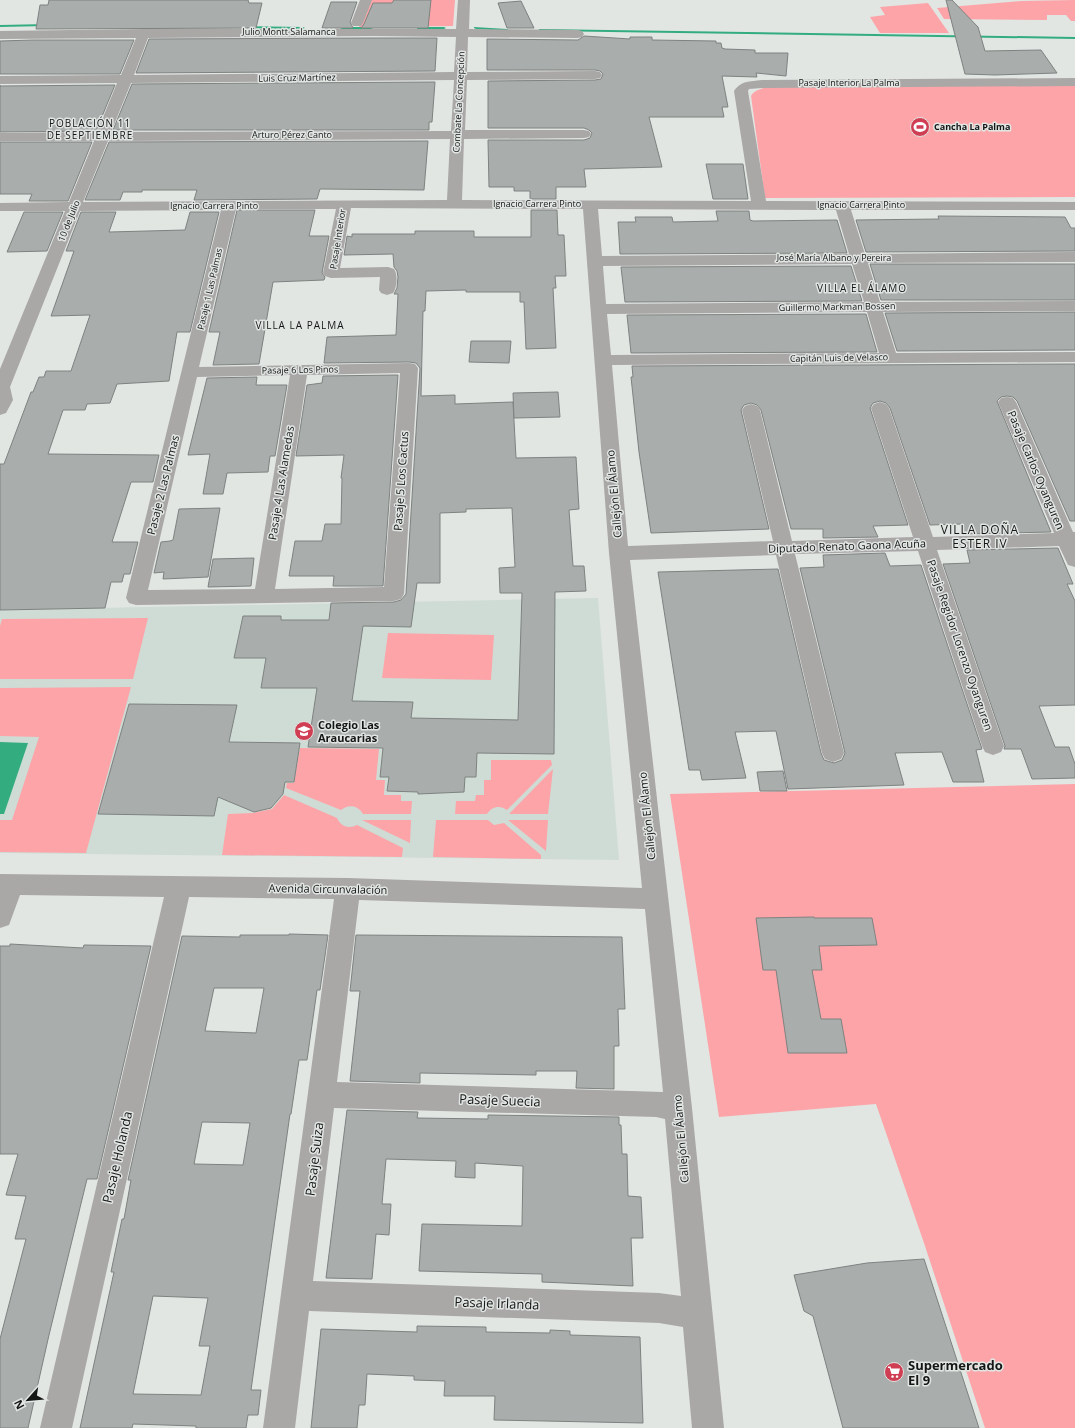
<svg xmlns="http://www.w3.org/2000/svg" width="1075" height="1428" font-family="'Open Sans',sans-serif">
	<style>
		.built { fill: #cfdcd5 }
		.green { fill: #fda4a8 }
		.water { fill: #33ac80 }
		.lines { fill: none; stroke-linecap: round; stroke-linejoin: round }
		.stream { fill: #33ac80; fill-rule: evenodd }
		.building { fill: #a9adab; stroke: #7e8280; fill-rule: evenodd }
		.minor { fill: #aaa7a7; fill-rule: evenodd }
		.labels { text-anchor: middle; stroke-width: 3; stroke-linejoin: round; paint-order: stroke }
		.far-street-label { font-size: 9px; fill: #141515; stroke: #e1e6e3 }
		.far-poi-label { font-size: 9px; font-weight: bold; fill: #141515; stroke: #e1e6e3; text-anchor: start }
		.far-neighbourhood-label { font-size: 10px; letter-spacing: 1px; fill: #141515; stroke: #e1e6e3 }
		.street-label { font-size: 11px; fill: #141515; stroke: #e1e6e3 }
		.poi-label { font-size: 11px; font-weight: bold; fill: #141515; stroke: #e1e6e3; text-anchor: start }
		.neighbourhood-label { font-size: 12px; letter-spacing: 1px; fill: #141515; stroke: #e1e6e3 }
		.near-street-label { font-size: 13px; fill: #141515; stroke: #e1e6e3 }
		.near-poi-label { font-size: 13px; font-weight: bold; fill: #141515; stroke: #e1e6e3; text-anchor: start }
	</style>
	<rect width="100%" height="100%" fill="#e1e6e3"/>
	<!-- built -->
	<polygon class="built" points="598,598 619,860 0,853 0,610"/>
	<!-- green -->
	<g class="green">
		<polygon points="369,0 455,0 453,26 359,27 363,20"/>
		<polygon points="1075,0 1075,21 1071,21 1066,15 1047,15 1047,20 944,19 937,8 1021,1"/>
		<polygon points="928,3 949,33 880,33 870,17 885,15 880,7"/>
		<path d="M1075,85V197L765,198L751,96C754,90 761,89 767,87Z"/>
		<polygon points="148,618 133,679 0,679 0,626 2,619"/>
		<polygon points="388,633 494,635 491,680 382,678"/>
		<polygon points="131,687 86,853 0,852 0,820 12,820 39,737 0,736 0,688"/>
		<path d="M300,748L379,749L376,780H385L384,795H401V801H412L411,814H363C358,805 348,804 341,810L286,788L287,783H294Z"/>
		<path d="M491,760H551L552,765L507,810C500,805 492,806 487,814H455L456,801H475L476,795H484V780H491Z"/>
		<polygon points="553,769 548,814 509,814"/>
		<polygon points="1075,784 1075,1428 985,1428 924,1243 876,1104 719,1117 670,794"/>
		<path d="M284,795L337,818C341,827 349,829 357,825L403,848L402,857L222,855L228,814L253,813L272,809Z"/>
		<polygon points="362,820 411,820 410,843"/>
		<polygon points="436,820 488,820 494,825 504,823 541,855 541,859 433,857"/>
		<polygon points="508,820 548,820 546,851"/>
	</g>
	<!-- water -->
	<polygon class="water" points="0,742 28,743 4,814 0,814"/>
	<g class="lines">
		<!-- stream -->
		<g class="stream">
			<polygon points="48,24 48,26 46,26 0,27 0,25"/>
			<polygon points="244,26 303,27 305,28 303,29 246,28 244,28"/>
			<polygon points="340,27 371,27 373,28 371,29 342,29 340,28"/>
			<polygon points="419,27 444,27 446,28 444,29 417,29 417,28"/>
			<polygon points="474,27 507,29 509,30 507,31 476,29 474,28"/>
			<polygon points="539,29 1075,37 1075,39 541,31 539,31"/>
		</g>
	</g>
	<!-- building -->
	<g class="building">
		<polygon points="49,0 248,0 249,3 262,3 256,28 36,29 40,5 48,5"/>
		<polygon points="394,0 431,0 428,28 361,28 364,24 373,3 392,3"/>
		<polygon points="946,0 952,0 978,27 985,51 1041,50 1057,73 995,75 965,74"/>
		<polygon points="521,1 534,28 507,28 498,3"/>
		<polygon points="331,2 357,2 350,22 353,28 322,28"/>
		<polygon points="584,36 630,39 630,37 652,37 652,40 716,41 716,43 721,43 722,48 725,49 755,50 755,53 788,53 786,76 756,73 757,77 722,76 728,107 722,107 724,117 649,117 662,167 584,169 586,187 556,187 556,199 530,199 530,191 514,191 514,187 489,187 488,140 584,140 590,138 592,133 589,130 584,128 488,128 488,81 595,80 601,79 603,74 600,71 595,70 487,70 487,39 578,40"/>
		<polygon points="373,38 437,38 435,71 136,73 149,39"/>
		<polygon points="33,40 134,40 120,74 0,74 0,41"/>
		<polygon points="435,82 432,122 429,122 429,130 113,130 132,84"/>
		<polygon points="0,85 0,86 115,85 96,131 0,132"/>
		<polygon points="428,141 424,190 322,189 320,189 317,199 194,200 197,190 142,190 142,192 123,192 120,200 85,200 109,142"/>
		<polygon points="0,142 92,142 68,201 29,201 32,194 0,194"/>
		<polygon points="706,164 743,164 748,199 713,199"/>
		<polygon points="237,210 315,210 309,236 329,236 322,273 325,277 324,280 273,282 259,364 213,365 220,332 209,332"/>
		<path d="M531,210H557L558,235H564L566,276H555L556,288H553L556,348L526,349L524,302H520V292H466V290L426,291L425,311H423L421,396L455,395V404L513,402L516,458L576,457L579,509L569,510L573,566H584L586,591L555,592L554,754L477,753L476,777H465L464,792L418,794V792L387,791L389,777H380L383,748L308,747L317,688H261L266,658H234L243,616H281V620H329L331,603L394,602L401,600L406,594L420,368L416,363L409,362L324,363L327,337L396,335L398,294H394L397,288L398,277L397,271L394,267L393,254L344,255L347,236L352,237V234H415V231H474V237H531ZM512,508L515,567L499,568L500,593H522L518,720L411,718L413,702L352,701L363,626L411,627L417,583H440V513L466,512V509Z"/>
		<polygon points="716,211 749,211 750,220 753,221 837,220 847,253 620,254 618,222 636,222 635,217 672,217 673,222 718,221"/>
		<polygon points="24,212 63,212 47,251 7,252"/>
		<polygon points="81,212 116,212 109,232 185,230 190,212 219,212 190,332 177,332 169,381 117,384 110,403 87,404 85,410 63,410 48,454 159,455 153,482 131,482 112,542 138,542 130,574 124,574 122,582 111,582 105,608 0,610 0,464 4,464 31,392 33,392 39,377 44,377 46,371 71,371 90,315 51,316 74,251 66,251"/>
		<polygon points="938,216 1065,217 1071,228 1075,228 1075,251 866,252 856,220 939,219"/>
		<polygon points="870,264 1075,264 1075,300 881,300"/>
		<polygon points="851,266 862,301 625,302 621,267"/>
		<polygon points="1075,312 1075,350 897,351 885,313"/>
		<polygon points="866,314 877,352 631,353 627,315"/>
		<polygon points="471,341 511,341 509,363 469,362"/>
		<polygon points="1075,364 1075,521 1070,521 1017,401 1013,397 1007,396 1001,397 997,401 1051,532 964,534 962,524 930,525 890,408 886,403 880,401 873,403 870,408 908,525 873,526 878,537 823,538 823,529 791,529 761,410 757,405 751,403 744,405 741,410 769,529 651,533 639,452 631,377 633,377 632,366"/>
		<polygon points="398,375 383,586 333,586 334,576 289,576 295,541 322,541 325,524 341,524 342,478 341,478 344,455 296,456 307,385 322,383 323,376"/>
		<polygon points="257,377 256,385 287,385 275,456 270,456 268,472 227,473 223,494 203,494 210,454 188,455 207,378"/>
		<polygon points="558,392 560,417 514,418 513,393"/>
		<polygon points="220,508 208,577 163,579 164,572 154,573 161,542 170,541 173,540 179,509"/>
		<polygon points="1058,548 1073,584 1067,584 1075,601 1075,705 1039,706 1055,747 1069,747 1075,764 1075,778 1032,779 1021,749 1004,749 1005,746 943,564 970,563 967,550"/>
		<polygon points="885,553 890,566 921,565 982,749 976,750 984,782 953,782 942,752 895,753 904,785 788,789 776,731 735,732 746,778 702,780 700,770 689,770 658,572 778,569 821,753 824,760 834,763 842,760 845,753 800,568 824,567 823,555"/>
		<polygon points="254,558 251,586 208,587 213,559"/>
		<polygon points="129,704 237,705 229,742 300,743 294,782 285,782 283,794 271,808 254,812 218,797 214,816 98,814"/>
		<polygon points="783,771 787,791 760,791 757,772"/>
		<polygon points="814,917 814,918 872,918 877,945 819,946 822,970 812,970 821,1019 841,1019 847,1053 788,1053 776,970 763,970 756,918"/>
		<path d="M289,934L328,935L320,990H317L307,1060H299L291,1114H290L251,1390H261L258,1415H248L246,1428H196V1426L133,1424L132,1428H80L114,1272H111L122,1219H124L131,1180H128L182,936L240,937V935H289ZM214,988H264L256,1033L205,1031ZM202,1122L250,1123L243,1165L194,1164ZM153,1296L208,1298L199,1346H210L201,1395L133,1394Z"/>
		<polygon points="356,935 622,937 625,1009 618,1009 619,1046 614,1046 614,1089 576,1088 577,1071 536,1071 536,1075 420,1073 420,1083 350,1081 360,991 350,991"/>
		<polygon points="10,944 83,948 84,945 151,946 97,1179 87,1179 49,1335 28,1428 0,1428 0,1339 26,1239 15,1239 26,1196 6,1195 18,1154 0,1154 0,946 10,946"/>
		<polygon points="347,1110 418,1112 417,1118 488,1119 488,1115 619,1117 619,1125 621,1125 622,1154 627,1154 628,1196 641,1197 643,1238 631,1238 633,1286 542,1282 542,1274 419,1271 422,1224 522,1226 523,1166 475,1163 475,1178 455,1177 456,1161 386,1159 382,1204 391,1204 389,1235 376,1234 372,1279 326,1278"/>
		<polygon points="924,1259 979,1428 843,1428 813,1316 804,1311 794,1275 867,1263"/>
		<polygon points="417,1326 486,1327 486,1332 550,1333 550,1330 570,1331 570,1335 640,1337 643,1423 494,1420 495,1396 444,1396 445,1381 414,1380 414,1376 367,1374 365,1405 359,1405 357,1428 311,1428 321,1329 417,1332"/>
	</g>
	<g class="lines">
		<!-- minor -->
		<g class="minor">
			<polygon points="360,0 372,0 363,23 361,26 353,26 351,23"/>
			<path d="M458,0H470L469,29L578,30L582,31L584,34L582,37L578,38L468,37L467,72L595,71L600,72L602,75L600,78L595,79L467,80L465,130H584L589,131L591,134L589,137L584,138L464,139L462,200L751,201L734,91C742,80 749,82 762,80L1075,78V86L762,88L749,89L748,91L766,201L1075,202V210H851L865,254L1075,252V262L868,263L880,302L1075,301V311L883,312L896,353L1075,352V362L612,365L628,546L773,541L742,410L745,406L751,404L757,406L760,410L792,541L913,537L871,408L874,404L880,402L886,404L889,408L933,537L1054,533L998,402L1001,398L1007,397L1013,398L1016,402L1073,532H1075V567L1068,565L1059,546L937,550L1004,746L1001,752L993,755L985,752L982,746L918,551L795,554L844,753L841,759L833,762L825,759L822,753L776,555L630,560L692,1108L724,1428H692L683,1327L659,1323L309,1311L295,1428H263L334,899L189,897L72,1428H40L164,897L20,895L9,925L0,928V874L348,878L642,888L609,553L583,209L351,208L340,268L388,267L394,269C398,274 397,288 393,293L387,295L381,293L379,290L380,277L331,278L325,276L323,273L336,209H236L199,367L409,363L415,364L418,368L404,594L401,599L394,601L136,605L129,603L126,598L221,210L80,211L10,387L13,400L6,413L0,415V369L65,211H0V203L69,202L94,141H0V133L97,132L117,83L0,84V76L121,75L136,38L0,39V31L144,29H456ZM373,36L456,37L454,72L134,75L148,38ZM454,80L451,131L111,132L131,83ZM450,139L447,200L83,202L108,141ZM598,209L836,210L849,254L602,256ZM852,264L864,302L606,304L603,266ZM867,312L879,353L611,355L607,314ZM400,373L384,587L275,589L307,375ZM290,375L255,589L148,590L197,377ZM359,900L645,909L663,1092L337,1082ZM334,1108L656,1117L665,1119L681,1296L659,1293L313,1281Z"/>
		</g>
	</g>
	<!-- icons -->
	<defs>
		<g id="stadium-disc" transform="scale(1)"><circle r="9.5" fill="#cf3e53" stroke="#e1e6e3"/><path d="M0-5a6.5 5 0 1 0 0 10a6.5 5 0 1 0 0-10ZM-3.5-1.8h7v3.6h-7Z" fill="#fff"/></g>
		<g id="school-disc" transform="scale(1)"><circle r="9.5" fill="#cf3e53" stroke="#e1e6e3"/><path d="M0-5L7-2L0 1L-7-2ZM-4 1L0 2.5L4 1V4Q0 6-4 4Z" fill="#fff"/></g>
		<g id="supermarket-disc" transform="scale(1)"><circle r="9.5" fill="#cf3e53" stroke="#e1e6e3"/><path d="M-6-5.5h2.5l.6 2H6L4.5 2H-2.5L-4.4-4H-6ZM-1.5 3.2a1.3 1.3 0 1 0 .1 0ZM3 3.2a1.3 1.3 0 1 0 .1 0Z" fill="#fff"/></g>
	</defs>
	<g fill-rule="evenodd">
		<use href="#stadium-disc" x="920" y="127"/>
		<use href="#school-disc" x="304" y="731"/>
		<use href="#supermarket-disc" x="894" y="1372"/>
	</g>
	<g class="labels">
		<!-- far-street labels -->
		<g class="far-street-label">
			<text x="289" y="35">Julio Montt Salamanca</text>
			<text transform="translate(297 78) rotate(-1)" y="3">Luis Cruz Martínez</text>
			<text x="849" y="86">Pasaje Interior La Palma</text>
			<text transform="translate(459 102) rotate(-87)" y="3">Combate La Concepción</text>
			<text x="292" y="138">Arturo Pérez Canto</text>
			<text x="537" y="207">Ignacio Carrera Pinto</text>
			<text x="861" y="208">Ignacio Carrera Pinto</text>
			<text x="214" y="209">Ignacio Carrera Pinto</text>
			<text transform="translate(69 221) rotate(-68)" y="3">10 de Julio</text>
			<text transform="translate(338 239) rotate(-81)" y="3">Pasaje Interior</text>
			<text x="834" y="261">José María Albano y Pereira</text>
			<text transform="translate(210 289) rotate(-77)" y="3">Pasaje 1 Las Palmas</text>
			<text transform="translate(837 307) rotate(-1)" y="3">Guillermo Markman Bossen</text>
			<text transform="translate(839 358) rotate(-1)" y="3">Capitán Luis de Velasco</text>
			<text transform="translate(300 370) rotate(-1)" y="3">Pasaje 6 Los Pinos</text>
		</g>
		<!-- far-poi labels -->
		<g class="far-poi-label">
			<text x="934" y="130">Cancha La Palma</text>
		</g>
		<!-- far-neighbourhood labels -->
		<g class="far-neighbourhood-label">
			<text x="90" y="127">POBLACIÓN 11<tspan x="90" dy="12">DE SEPTIEMBRE</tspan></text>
			<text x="862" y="292">VILLA EL ÁLAMO</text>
			<text x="300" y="329">VILLA LA PALMA</text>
		</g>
		<!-- street labels -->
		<g class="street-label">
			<text transform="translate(1036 470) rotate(67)" y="4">Pasaje Carlos Oyanguren</text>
			<text transform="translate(401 481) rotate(-86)" y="4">Pasaje 5 Los Cactus</text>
			<text transform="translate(281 483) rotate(-81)" y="4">Pasaje 4 Las Alamedas</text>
			<text transform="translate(163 485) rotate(-76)" y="4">Pasaje 2 Las Palmas</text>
			<text transform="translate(614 494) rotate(-95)" y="4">Callejón El Álamo</text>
			<text transform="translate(847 546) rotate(-2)" y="4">Diputado Renato Gaona Acuña</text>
			<text transform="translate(960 645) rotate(71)" y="4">Pasaje Regidor Lorenzo Oyanguren</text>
			<text transform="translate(647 816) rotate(-96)" y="4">Callejón El Álamo</text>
			<text transform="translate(328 889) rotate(1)" y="4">Avenida Circunvalación</text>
			<text transform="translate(681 1139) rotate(-95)" y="4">Callejón El Álamo</text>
		</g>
		<!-- poi labels -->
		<g class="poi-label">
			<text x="318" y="729">Colegio Las<tspan x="318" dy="13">Araucarias</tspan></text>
		</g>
		<!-- neighbourhood labels -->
		<g class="neighbourhood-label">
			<text x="980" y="534">VILLA DOÑA<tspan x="980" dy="14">ESTER IV</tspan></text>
		</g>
		<!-- near-street labels -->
		<g class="near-street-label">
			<text transform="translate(500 1100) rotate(2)" y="5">Pasaje Suecia</text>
			<text transform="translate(117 1157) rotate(-77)" y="5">Pasaje Holanda</text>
			<text transform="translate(314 1159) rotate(-83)" y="5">Pasaje Suiza</text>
			<text transform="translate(497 1303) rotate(2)" y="5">Pasaje Irlanda</text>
		</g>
		<!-- near-poi labels -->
		<g class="near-poi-label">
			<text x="908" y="1370">Supermercado<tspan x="908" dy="15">El 9</tspan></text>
		</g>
	</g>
	<!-- north arrow -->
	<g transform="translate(28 1400) rotate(243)" stroke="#e1e6e3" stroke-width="3" paint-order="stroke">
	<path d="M0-3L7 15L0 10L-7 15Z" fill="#141515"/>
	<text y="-6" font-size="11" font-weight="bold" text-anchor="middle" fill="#141515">N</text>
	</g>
</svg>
